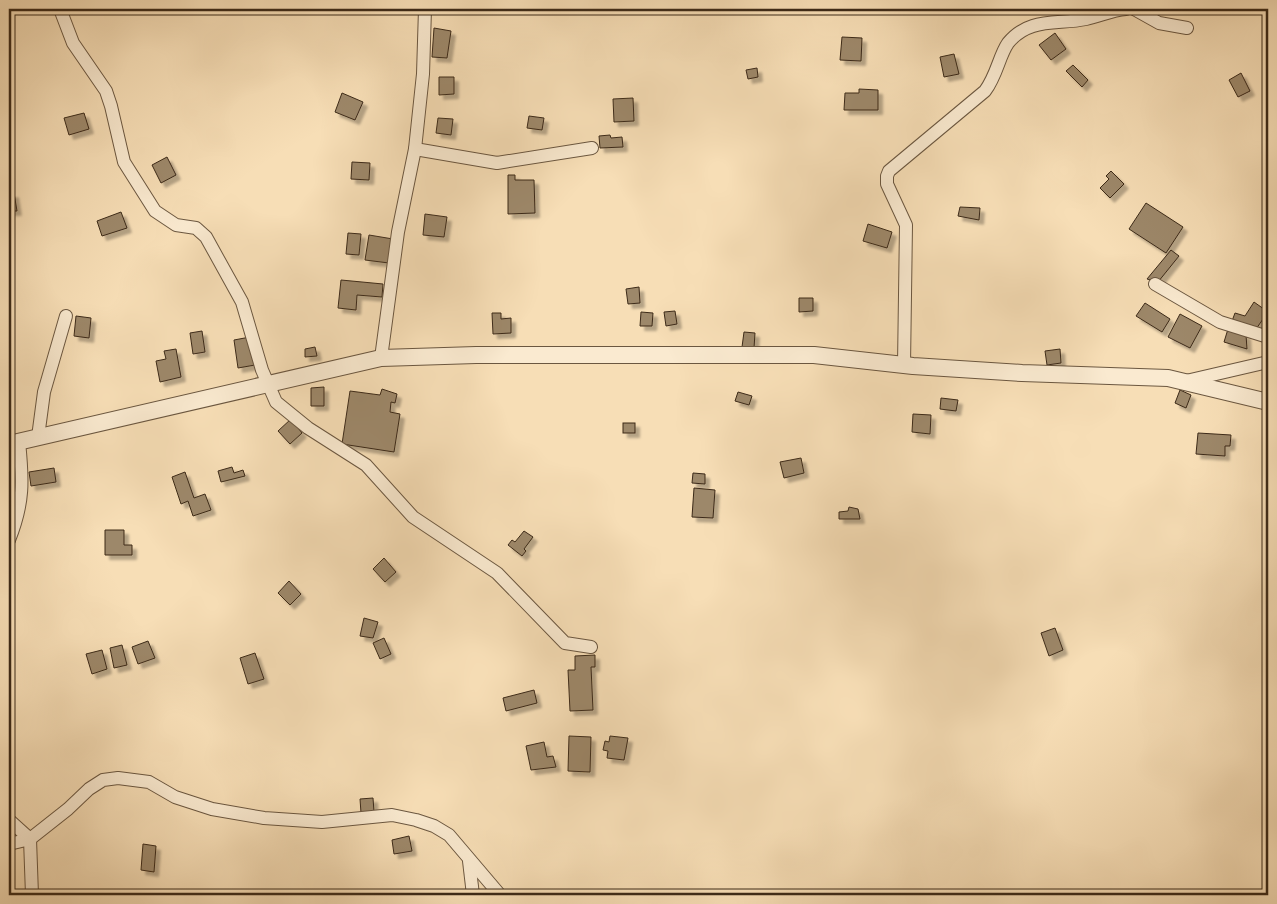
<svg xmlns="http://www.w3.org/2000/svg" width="1277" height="904" font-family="'IM FELL DW Pica',serif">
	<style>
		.building { fill: #9d886a; stroke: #3c2a18; filter: url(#shadow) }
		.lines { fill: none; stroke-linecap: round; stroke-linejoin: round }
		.minor-casing { stroke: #6b5740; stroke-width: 14 }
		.tertiary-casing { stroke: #6b5740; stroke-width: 18 }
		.minor { stroke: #faead0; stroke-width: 12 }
		.tertiary { stroke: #faead0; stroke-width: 16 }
	</style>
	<defs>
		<filter id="shadow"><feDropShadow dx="4.5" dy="4.5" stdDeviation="1" flood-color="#0004"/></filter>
	</defs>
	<rect width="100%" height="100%" fill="#f7deb6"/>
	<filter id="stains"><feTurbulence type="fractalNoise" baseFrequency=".004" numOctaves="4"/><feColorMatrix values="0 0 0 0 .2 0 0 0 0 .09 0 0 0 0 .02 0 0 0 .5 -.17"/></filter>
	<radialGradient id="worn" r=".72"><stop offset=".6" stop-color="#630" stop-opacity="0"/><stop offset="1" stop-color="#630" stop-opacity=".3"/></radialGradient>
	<!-- building -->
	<g class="building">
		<polygon points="434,28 451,31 447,58 432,57"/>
		<polygon points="1055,33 1066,49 1051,60 1039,45"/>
		<polygon points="842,37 862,38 861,61 840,60"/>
		<polygon points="954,54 959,74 944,77 940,57"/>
		<polygon points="1073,65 1088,80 1082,87 1066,71"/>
		<polygon points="757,68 758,77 748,79 746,70"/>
		<polygon points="1241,73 1250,91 1238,97 1229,80"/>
		<polygon points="439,77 454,77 454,94 439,95"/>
		<polygon points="859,89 878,90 878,110 844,110 845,93 859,93"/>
		<polygon points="342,93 363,102 355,120 335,112"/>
		<polygon points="633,98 634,121 614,122 613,99"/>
		<polygon points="84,113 89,129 69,135 64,118"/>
		<polygon points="529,116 544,118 542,130 527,128"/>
		<polygon points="438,118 453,119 451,135 436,133"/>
		<polygon points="610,135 611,138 622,137 623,147 600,148 599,136"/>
		<polygon points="167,157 176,175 161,183 152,165"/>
		<polygon points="352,162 370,163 369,180 351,179"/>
		<polygon points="1111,171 1124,184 1110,198 1100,188 1109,179 1106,176"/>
		<polygon points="508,175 515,175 515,180 534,180 535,213 508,214"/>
		<polygon points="14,193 17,211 9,211 9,194"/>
		<polygon points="1146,203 1183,227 1166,253 1129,229"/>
		<polygon points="960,207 980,208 979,220 958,216"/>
		<polygon points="121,212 127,228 102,236 97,221"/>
		<polygon points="425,214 447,217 444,237 423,235"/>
		<polygon points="868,224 892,232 887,248 863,241"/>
		<polygon points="348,233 361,234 359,255 346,254"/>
		<polygon points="369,235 393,239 389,263 365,260"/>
		<polygon points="1171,250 1179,256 1158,282 1147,279"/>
		<polygon points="341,280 383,284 382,297 357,295 356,310 338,308"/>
		<polygon points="639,287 640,303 628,304 626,289"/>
		<polygon points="799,298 813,298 813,311 799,312"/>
		<polygon points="1254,302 1268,312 1256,329 1232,321 1235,313 1245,316"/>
		<polygon points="1145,303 1170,319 1162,332 1136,316"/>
		<polygon points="675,311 677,324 666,326 664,312"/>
		<polygon points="641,312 653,313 652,326 640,326"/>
		<polygon points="492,313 501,313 501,319 511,318 511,333 493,334"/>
		<polygon points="1180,314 1202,326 1190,348 1168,337"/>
		<polygon points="76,316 91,318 89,338 74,336"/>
		<polygon points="1228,329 1246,335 1247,349 1224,342"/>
		<polygon points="202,331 205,352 193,354 190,333"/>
		<polygon points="744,332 755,333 754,348 742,347"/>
		<polygon points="250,337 255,365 238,368 234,340"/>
		<polygon points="315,347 317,356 305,357 305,349"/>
		<polygon points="176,349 181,377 160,382 156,361 166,359 164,351"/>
		<polygon points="1060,349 1061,363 1047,365 1045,351"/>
		<polygon points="324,387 324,406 311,406 311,388"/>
		<polygon points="382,389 397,394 395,403 391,402 390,412 400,414 394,452 342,444 350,391 380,395"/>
		<polygon points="1180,390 1191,395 1186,408 1175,403"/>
		<polygon points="738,392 752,396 749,405 735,401"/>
		<polygon points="941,398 958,400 956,411 940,409"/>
		<polygon points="913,414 931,415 930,434 912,432"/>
		<polygon points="291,419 302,433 290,444 278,431"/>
		<rect x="623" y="423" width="12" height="10"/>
		<polygon points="1198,433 1231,435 1230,446 1225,446 1225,456 1196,454"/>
		<polygon points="801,458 804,473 784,478 780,462"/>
		<polygon points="232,467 234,473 243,470 245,476 221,482 218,471"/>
		<polygon points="54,468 56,482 31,486 29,472"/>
		<polygon points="185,472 194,498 205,494 211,510 193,516 188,501 181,504 172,477"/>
		<polygon points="693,473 705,474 705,484 692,483"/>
		<polygon points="694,488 715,490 713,518 692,517"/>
		<polygon points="849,507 858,509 860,519 839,519 839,512 848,511"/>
		<polygon points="105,530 124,530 124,545 132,545 132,555 105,555"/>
		<polygon points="524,531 533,537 524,549 526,551 522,556 508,545 512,540 515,542"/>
		<polygon points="384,558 396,572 385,582 373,569"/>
		<polygon points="289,581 301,594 290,605 278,593"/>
		<polygon points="364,618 378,622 373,638 360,636"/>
		<polygon points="1055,628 1063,650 1049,656 1041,633"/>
		<polygon points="384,638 391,654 380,659 373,643"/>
		<polygon points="148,641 155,658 138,664 132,647"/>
		<polygon points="122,645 127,665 114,668 110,648"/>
		<polygon points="102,650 107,669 92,674 86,654"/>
		<polygon points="255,653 264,679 248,684 240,658"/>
		<polygon points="595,655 595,667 591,667 593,710 570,711 568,670 575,670 575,656"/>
		<polygon points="534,690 537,703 506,711 503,698"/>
		<polygon points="569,736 591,737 590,772 568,771"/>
		<polygon points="610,736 628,738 624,760 607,758 608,751 603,750 605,741 609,742"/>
		<polygon points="544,742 547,757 553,756 556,767 531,770 526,746"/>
		<polygon points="373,798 374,812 361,813 360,799"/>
		<polygon points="409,836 412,851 394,854 392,840"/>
		<polygon points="143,844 156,846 154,872 141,870"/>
	</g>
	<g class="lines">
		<!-- minor casing -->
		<g class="minor-casing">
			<g id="minor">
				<polyline points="60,9 73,43 106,91 111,106 124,162 155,211 176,225 196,228 206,237 242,302 262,370 276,402 308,428 366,465 413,517 497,573 565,643 591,647"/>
				<polyline points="1134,9 1159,23 1187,28"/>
				<polyline points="415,149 497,163 592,148"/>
				<polyline points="1155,284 1220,322 1268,337"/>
				<polyline points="381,358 398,232 415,149 423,74 425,9"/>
				<path d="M904,365L906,225L887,184V176L889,171L985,91C997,75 999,56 1008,43C1029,17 1057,25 1086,19C1100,16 1112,10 1126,9"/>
				<polyline points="1186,381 1268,362"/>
				<polyline points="38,437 44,392 66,316"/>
				<path d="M9,540C24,503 23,480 19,442"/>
				<polyline points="9,820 30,839 32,895"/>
				<polyline points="9,844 30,839 68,809 89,789 103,780 118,778 149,782 175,797 212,809 264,818 322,822 392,815 416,820 434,826 449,835 500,895"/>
				<polyline points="469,861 473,895"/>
			</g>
		</g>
		<!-- tertiary casing -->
		<g class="tertiary-casing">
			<polyline id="tertiary" points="9,444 381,358 476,355 814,355 913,366 1022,373 1168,378 1268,402"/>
		</g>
		<!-- minor -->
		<use href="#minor" class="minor"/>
		<!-- tertiary -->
		<use href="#tertiary" class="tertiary"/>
	</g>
	<!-- margin -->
	<rect width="1277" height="904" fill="none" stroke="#f7deb6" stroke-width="30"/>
	<rect x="10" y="10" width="1257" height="884" fill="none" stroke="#3c2a18" stroke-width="2.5"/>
	<rect x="15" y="15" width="1247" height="874" fill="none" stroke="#3c2a18"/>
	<rect width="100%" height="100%" filter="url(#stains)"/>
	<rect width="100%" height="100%" fill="url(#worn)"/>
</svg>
